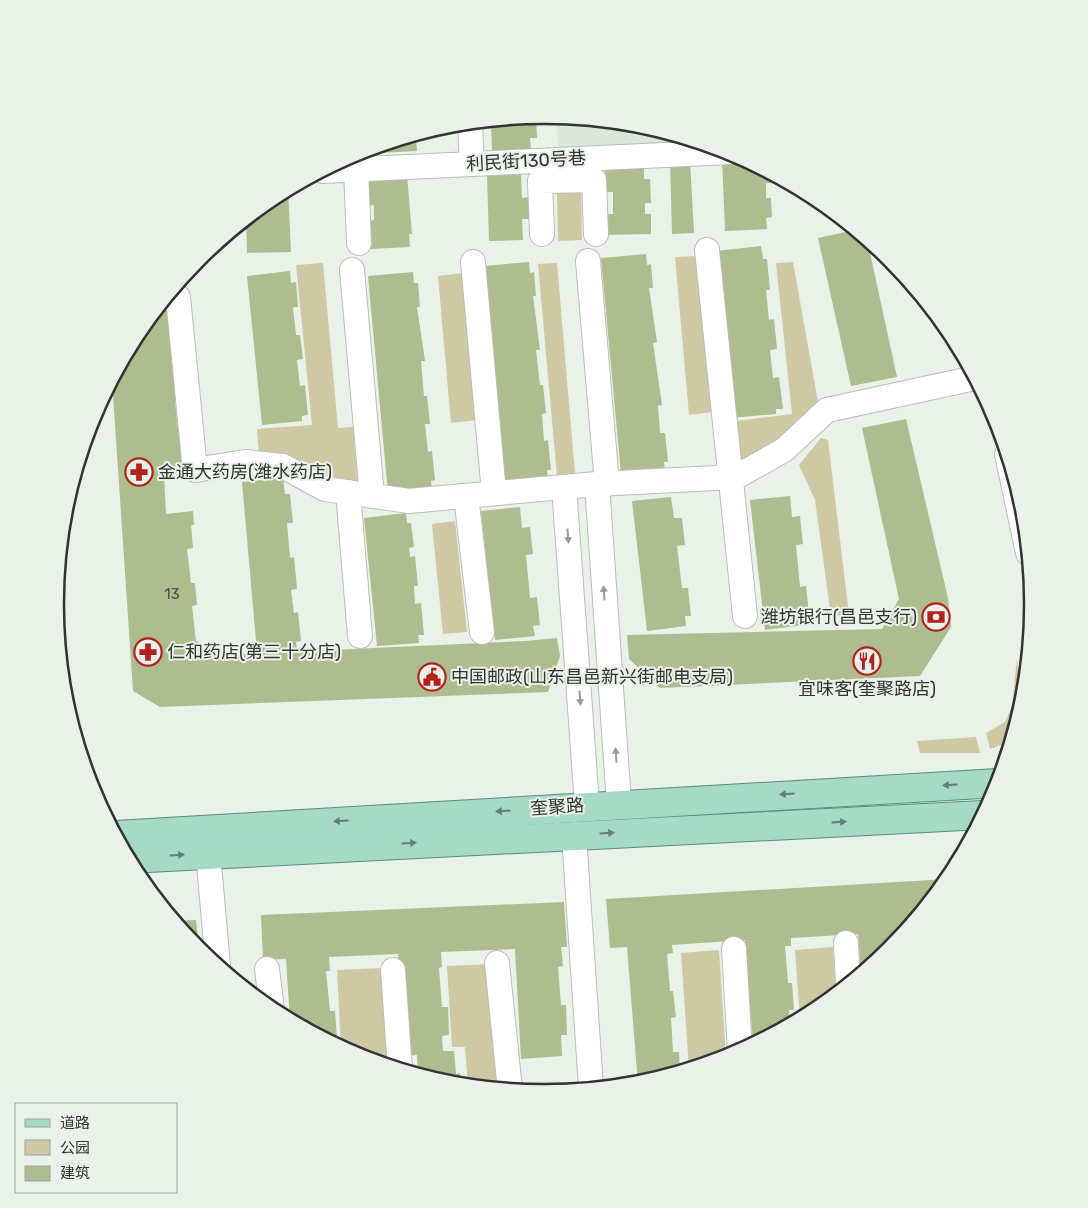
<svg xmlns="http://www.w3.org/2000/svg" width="1088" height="1208" font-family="Rubik,'Noto Sans SC',sans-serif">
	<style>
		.built { fill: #dae8da }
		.green { fill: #cec8a5 }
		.building { fill: #aebc8f }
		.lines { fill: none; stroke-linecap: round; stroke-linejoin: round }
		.minor-casing { stroke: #b7bfb7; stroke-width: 26 }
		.major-casing { stroke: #588f7a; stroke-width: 30 }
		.minor { stroke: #fff; stroke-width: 24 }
		.major { stroke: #a7d9c7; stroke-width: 28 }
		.oneway { fill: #989a98 }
		.oneway2 { fill: #667e74 }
		.labels { text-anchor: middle; stroke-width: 4; stroke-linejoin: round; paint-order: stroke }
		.number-label { font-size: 15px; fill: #505648 }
		.street-label { font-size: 18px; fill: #313431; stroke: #e9f1e9 }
		.poi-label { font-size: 18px; fill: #313431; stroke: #e9f1e9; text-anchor: start }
		.rim { fill: none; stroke: #313431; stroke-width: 2.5 }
	</style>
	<rect width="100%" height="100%" fill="#e9f1e9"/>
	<!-- built -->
	<polygon class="built" points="557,116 640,124 697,142 558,147"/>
	<!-- green -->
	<g class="green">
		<polygon points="557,191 581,191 582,240 558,241"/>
		<polygon points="697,256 713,412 689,415 675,257"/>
		<polygon points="793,262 818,402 811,416 740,467 736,421 792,414 776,263"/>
		<polygon points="323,263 338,428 353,427 358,489 284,454 259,453 257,429 312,425 296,265"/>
		<polygon points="557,263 575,474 557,476 538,264"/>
		<polygon points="464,273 478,420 451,423 438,276"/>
		<polygon points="821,438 828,440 849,615 831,616 815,500 799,465"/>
		<polygon points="455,521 467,632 443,634 432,524"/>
		<polygon points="1017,659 1023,703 1012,737 1007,743 990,749 986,733 1005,722 1012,706"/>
		<polygon points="976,737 980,753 920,753 917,741"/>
		<polygon points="833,947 836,994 815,1011 800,1019 795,950"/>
		<polygon points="719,950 726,1057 689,1069 681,953"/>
		<polygon points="492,964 499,1089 468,1085 465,1047 452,1047 447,966"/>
		<polygon points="381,968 387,1065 357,1056 354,1051 348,1051 341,1047 337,970"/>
	</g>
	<!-- building -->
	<g class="building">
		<polygon points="536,116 537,138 530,138 531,149 492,151 491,120"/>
		<polygon points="423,132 423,140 416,140 417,151 378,153 378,146"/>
		<polygon points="741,157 771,173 771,183 766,183 766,198 771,198 772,217 766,218 767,229 725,231 722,158"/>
		<polygon points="690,160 694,233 672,234 670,161"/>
		<polygon points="644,168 644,179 650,179 651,203 645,203 645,214 651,214 651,234 607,235 607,214 613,214 613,192 606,192 605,169"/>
		<polygon points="407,175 412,234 409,234 410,247 371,249 369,221 374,220 374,205 369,206 368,177"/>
		<polygon points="487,175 521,175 522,198 529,197 530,219 522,219 523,240 489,241"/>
		<polygon points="288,189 291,252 247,253 246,219 273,197"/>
		<polygon points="855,230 867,239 897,377 851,386 818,238"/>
		<polygon points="761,246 763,259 767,259 770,290 766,290 769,320 774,319 777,349 770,350 773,378 779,377 783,409 776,409 776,414 732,418 716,251"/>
		<polygon points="646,254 647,265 651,264 653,288 649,288 657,342 653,343 662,405 658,406 660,433 665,433 668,462 664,462 665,471 621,474 601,258"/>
		<polygon points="529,262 530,273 534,272 536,296 533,296 540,350 536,350 540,385 543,385 546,413 542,414 544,441 548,440 551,470 547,470 548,479 505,482 484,266"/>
		<polygon points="290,271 291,283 296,282 298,307 293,307 296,335 300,335 303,359 297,360 300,386 305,385 308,415 302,416 302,421 262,425 247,276"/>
		<polygon points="413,272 414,283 418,283 420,307 417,307 425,361 421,361 424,396 427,396 430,424 425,424 428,452 432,451 435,480 431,481 432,489 388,493 368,276"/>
		<polygon points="176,308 176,345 170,345 174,380 178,379 180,402 175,402 179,438 182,437 188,472 164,475 166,514 193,511 194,525 191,525 193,548 187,549 191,583 195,583 197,605 192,606 196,641 198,641 200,656 525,641 557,638 560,656 548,692 160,707 133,691 112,380 138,332 156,310"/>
		<polygon points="906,419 948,598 951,627 920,676 660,688 629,659 627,635 882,629 899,599 862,428"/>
		<polygon points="283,478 285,494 290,494 293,523 287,523 290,558 294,557 297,589 291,590 294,613 298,612 301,641 296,642 297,649 257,652 242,482"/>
		<polygon points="790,496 792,517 800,516 803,544 796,545 800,587 806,586 809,614 803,615 804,625 765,630 750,500"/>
		<polygon points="671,497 674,518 682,518 685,545 677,546 682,588 688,588 691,616 685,616 686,626 647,631 632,501"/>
		<polygon points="520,507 522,528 530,527 533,554 526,555 530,598 537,597 540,625 533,626 535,636 495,640 481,511"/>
		<polygon points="406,513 407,523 411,523 414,547 409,548 410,557 415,556 418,586 414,586 415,604 421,603 424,635 418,635 419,643 377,646 364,518"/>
		<polygon points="948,879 890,950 861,973 858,934 791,938 791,946 785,946 788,983 792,983 794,1010 789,1010 790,1024 753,1044 745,940 672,945 673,953 667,954 670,991 673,991 676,1017 671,1018 673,1052 679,1052 680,1071 638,1084 627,947 610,948 606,899"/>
		<polygon points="564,902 567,947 561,947 563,966 558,967 561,1005 566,1005 567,1035 561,1035 562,1056 521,1059 515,949 441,952 442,967 439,968 442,1007 448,1007 449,1035 442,1036 443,1051 454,1051 456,1074 460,1073 461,1085 448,1084 418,1074 417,1055 406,1056 398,954 329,957 330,971 326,971 330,1011 335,1011 337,1039 330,1039 330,1041 290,1020 286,959 263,960 261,915"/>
		<polygon points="196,920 199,950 174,921"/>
	</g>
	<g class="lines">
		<!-- minor casing -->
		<g class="minor-casing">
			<g id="minor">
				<polyline points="470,122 472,164"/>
				<polyline points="356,169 359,243"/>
				<polyline points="322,171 730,152"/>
				<polyline points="542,234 540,181 594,180 596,234"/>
				<polyline points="707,250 745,616"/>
				<polyline points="588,261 607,484"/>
				<polyline points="473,262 494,493"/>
				<polyline points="352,270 372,496"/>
				<polyline points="165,298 178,297 195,470 245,462 283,466 325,489 409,501 597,484 736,477 784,450 827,410 975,378"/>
				<polyline points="1007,454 1028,553"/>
				<polyline points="597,484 619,804"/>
				<polyline points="564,487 587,805"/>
				<polyline points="348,492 360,636"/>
				<polyline points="466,496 482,632"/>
				<polyline points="574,835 591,1088"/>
				<polyline points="208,853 218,966"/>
				<polyline points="846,943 848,984"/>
				<polyline points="734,949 740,1051"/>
				<polyline points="497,963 510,1090"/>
				<polyline points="267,969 272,1010"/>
				<polyline points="393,970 400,1069"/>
			</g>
		</g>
		<!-- major casing -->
		<g class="major-casing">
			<g id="major">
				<polyline points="116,835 998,783"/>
				<polyline points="128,859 983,815"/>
			</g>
		</g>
		<!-- minor -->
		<use href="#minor" class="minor"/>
		<!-- major -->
		<use href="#major" class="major"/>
	</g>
	<!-- one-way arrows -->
	<defs><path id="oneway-solid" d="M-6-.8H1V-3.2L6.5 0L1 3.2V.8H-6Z" transform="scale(1.25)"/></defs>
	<g class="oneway">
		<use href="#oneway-solid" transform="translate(568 536) rotate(86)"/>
		<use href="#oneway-solid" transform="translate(604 593) rotate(-94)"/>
		<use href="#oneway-solid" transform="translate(580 698) rotate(86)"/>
		<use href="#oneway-solid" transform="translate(616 755) rotate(-94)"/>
	</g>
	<g class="oneway2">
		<use href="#oneway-solid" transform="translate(950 785) rotate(177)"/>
		<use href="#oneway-solid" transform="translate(787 794) rotate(177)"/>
		<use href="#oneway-solid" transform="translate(503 811) rotate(176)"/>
		<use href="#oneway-solid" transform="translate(341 821) rotate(176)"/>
		<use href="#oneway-solid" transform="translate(839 822) rotate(-3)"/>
		<use href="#oneway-solid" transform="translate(607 833) rotate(-3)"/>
		<use href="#oneway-solid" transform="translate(409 843) rotate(-3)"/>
		<use href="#oneway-solid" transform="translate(177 855) rotate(-4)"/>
	</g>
	<!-- icons -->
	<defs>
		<g id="pharmacy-ring" transform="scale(1.4375)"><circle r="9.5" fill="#e9f1e9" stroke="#b1211e" stroke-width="1.5"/><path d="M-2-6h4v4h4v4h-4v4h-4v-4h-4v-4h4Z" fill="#b1211e"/></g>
		<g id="bank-ring" transform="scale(1.4375)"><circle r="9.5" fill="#e9f1e9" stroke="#b1211e" stroke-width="1.5"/><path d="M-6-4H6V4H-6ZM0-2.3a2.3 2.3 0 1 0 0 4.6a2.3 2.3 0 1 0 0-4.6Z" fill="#b1211e"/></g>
		<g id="restaurant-ring" transform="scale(1.4375)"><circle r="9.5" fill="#e9f1e9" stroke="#b1211e" stroke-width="1.5"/><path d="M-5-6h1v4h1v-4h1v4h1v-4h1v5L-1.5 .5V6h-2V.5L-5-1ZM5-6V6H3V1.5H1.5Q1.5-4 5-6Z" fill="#b1211e"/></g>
		<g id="civic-ring" transform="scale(1.4375)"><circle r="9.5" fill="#e9f1e9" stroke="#b1211e" stroke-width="1.5"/><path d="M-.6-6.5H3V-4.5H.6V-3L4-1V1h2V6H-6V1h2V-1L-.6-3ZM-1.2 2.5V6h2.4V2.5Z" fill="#b1211e"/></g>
	</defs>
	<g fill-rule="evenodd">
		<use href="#pharmacy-ring" x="139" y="472"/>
		<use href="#bank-ring" x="936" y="617"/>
		<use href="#pharmacy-ring" x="148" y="652"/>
		<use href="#restaurant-ring" x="867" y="661"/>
		<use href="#civic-ring" x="432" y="677"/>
	</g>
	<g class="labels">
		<!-- number labels -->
		<g class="number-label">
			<text x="172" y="599">13</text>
		</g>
		<!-- street labels -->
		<g class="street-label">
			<text transform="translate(526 161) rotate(-3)" y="6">利民街130号巷</text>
			<text transform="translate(557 807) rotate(-4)" y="6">奎聚路</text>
		</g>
		<!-- poi labels -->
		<g class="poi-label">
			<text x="158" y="478">金通大药房(潍水药店)</text>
			<text x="917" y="623" text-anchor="end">潍坊银行(昌邑支行)</text>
			<text x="167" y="658">仁和药店(第三十分店)</text>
			<text x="451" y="683">中国邮政(山东昌邑新兴街邮电支局)</text>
			<text x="867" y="695" text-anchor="middle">宜味客(奎聚路店)</text>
		</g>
	</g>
	<!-- crop -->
	<path d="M0 0H1088V1208H0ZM64 604a480 480 0 1 1 960 0a480 480 0 1 1-960 0Z" fill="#e9f1e9" fill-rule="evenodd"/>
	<path class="rim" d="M64 604a480 480 0 1 1 960 0a480 480 0 1 1-960 0Z"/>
	<!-- legend -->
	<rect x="15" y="1103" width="162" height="90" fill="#e9f1e9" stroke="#9fa59f"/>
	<rect x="25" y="1119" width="25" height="8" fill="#a7d9c7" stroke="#9fa59f"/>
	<text x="60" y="1128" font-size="15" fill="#313431">道路</text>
	<rect x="25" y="1140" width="25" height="15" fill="#cec8a5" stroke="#9fa59f"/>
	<text x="60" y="1153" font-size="15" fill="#313431">公园</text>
	<rect x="25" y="1166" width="25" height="15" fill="#aebc8f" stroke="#9fa59f"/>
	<text x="60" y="1178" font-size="15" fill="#313431">建筑</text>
</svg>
